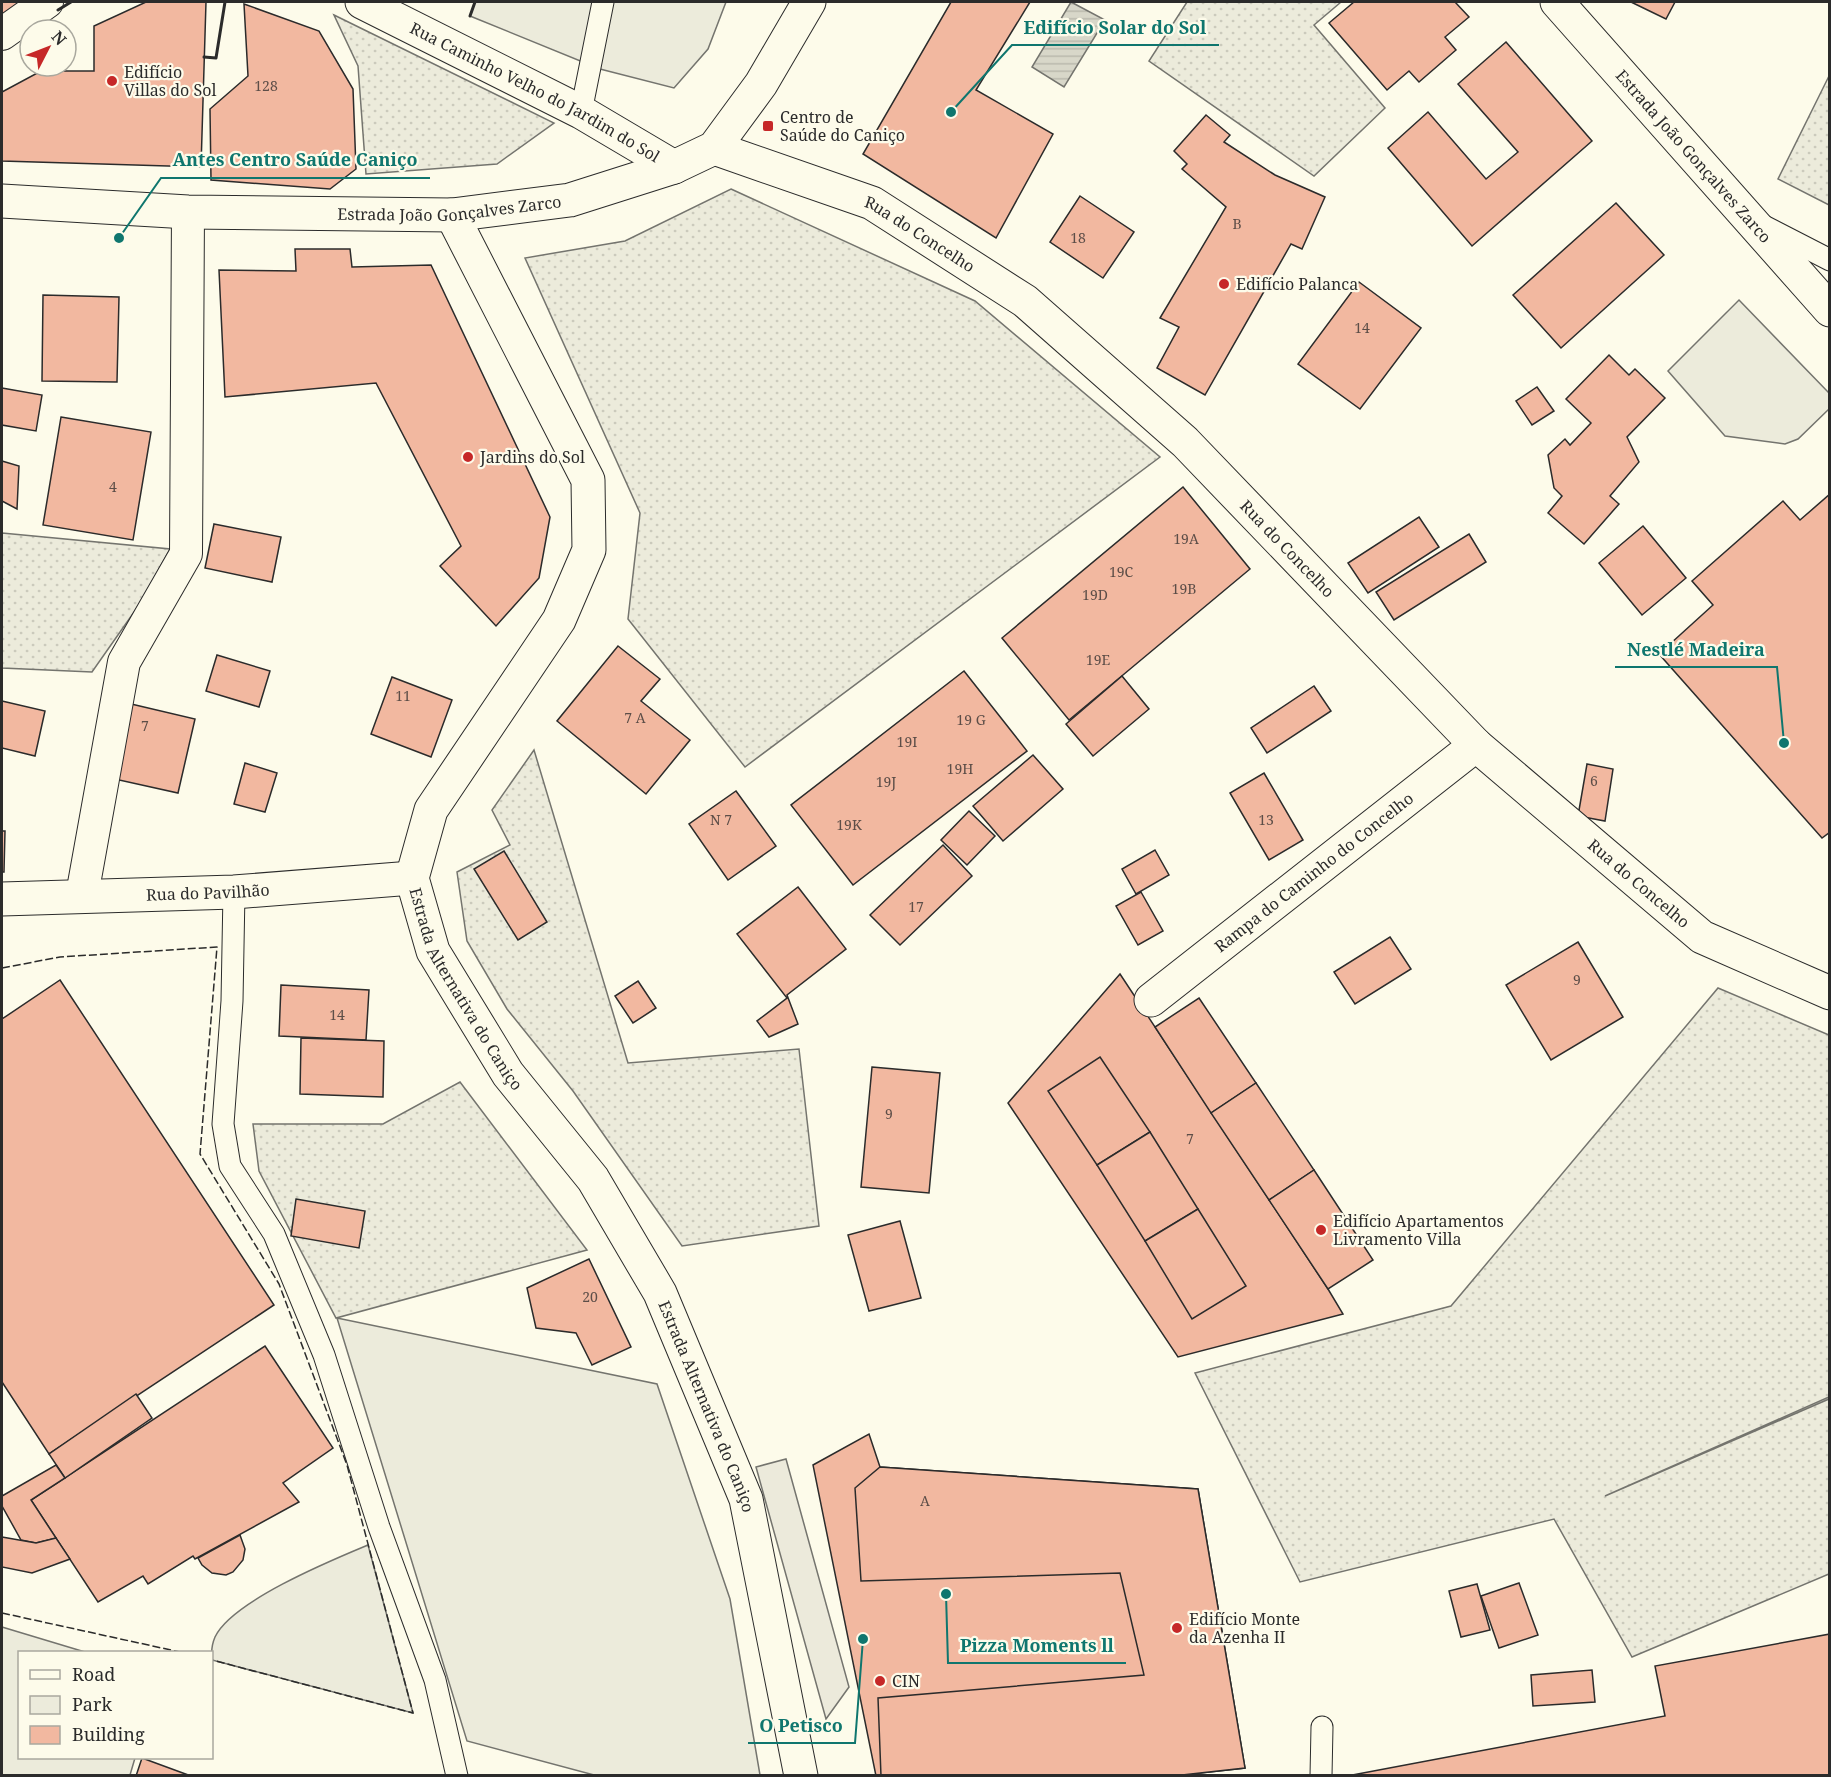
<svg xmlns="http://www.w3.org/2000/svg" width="1831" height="1777" font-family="'Noto Serif',serif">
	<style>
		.grass { fill: url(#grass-dots); stroke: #74746e; stroke-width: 1.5 }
		.green { fill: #ecebdb; stroke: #74746e; stroke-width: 1.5 }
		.parking { fill: #eceadb; stroke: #74746e; stroke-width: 1.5 }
		.water { fill: url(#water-rules); stroke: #74746e; stroke-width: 1.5 }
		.building { fill: #f2b8a0; stroke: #2b2b2b; stroke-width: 1.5 }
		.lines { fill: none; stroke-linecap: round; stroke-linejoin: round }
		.service-casing { stroke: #2b2b2b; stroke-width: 23 }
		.pedestrian-casing { stroke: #2b2b2b; stroke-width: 34 }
		.minor-casing { stroke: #2b2b2b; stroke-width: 35 }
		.tertiary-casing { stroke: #2b2b2b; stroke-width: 35 }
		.service { stroke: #fdfbea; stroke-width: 21 }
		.pedestrian { stroke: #fdfbea; stroke-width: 32 }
		.minor { stroke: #fdfbea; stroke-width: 33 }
		.tertiary { stroke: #fdfbea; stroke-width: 33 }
		.fence { stroke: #2b2b2b; stroke-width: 1.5; stroke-dasharray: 8 3; stroke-linecap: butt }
		.wall { stroke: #2b2b2b; stroke-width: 3 }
		.poi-dot { fill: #c62828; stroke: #fdfbea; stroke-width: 2 }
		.labels { text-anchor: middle; stroke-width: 4.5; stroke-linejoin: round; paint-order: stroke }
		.number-label { font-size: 14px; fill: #5d4e48 }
		.poi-label { font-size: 16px; fill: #2b2b2b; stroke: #fdfbea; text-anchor: start }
		.street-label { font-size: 16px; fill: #2b2b2b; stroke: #fdfbea }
		.leader { fill: none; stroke: #0f766e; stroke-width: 2 }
		.callout-dot { fill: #0f766e; stroke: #fdfbea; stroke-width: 2 }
		.callout-label { font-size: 18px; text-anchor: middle; font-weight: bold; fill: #0f766e; stroke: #fdfbea; stroke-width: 4.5; stroke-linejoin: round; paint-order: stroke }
	</style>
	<defs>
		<pattern id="grass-dots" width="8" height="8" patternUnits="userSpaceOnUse" patternTransform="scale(1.5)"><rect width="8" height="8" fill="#ecebdb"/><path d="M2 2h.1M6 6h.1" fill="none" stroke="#cbcabc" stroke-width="1.8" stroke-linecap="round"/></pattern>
		<pattern id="water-rules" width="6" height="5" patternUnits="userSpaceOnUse" patternTransform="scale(1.5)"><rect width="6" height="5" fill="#d8d7c9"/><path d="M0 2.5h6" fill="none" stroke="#bab9ad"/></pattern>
	</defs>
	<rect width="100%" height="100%" fill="#fdfbea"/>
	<!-- grass -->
	<g class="grass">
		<polygon points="1187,2 1341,2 1314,25 1385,108 1314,176 1149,61"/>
		<polygon points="334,15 554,123 497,164 366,174 358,66"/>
		<polygon points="1829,76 1830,205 1829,205 1778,179"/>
		<polygon points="731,189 975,301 1160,457 745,767 628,619 640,513 525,258 625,241"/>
		<polygon points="2,533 170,549 139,605 92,672 2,668"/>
		<polygon points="534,750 628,1063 799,1049 819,1226 682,1246 573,1091 507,1009 467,941 457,872 510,845 492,810"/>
		<polygon points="1718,988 1829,1035 1829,1397 1605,1496 1829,1399 1829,1574 1632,1657 1554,1519 1300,1582 1195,1373 1451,1306"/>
		<polygon points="460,1082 587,1250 336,1318 259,1171 253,1124 383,1124"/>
	</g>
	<!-- green -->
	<g class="green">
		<polygon points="475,2 726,2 708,49 674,88 600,69 470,16"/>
		<polygon points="1739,300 1829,393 1829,409 1798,439 1785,444 1725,436 1668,371"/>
		<polygon points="337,1318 657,1384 730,1599 760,1775 594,1775 467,1741"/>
		<path d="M368,1545L413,1713L212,1660C211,1652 212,1644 215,1637C232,1601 332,1560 368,1545Z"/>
		<polygon points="2,1627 85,1652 20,1652 20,1758 135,1758 130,1775 2,1775"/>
	</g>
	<!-- parking -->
	<polygon class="parking" points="786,1459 849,1687 826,1719 756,1467"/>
	<!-- water -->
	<polygon class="water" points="1071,2 1105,20 1064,87 1032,67"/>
	<!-- building -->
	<g class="building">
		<polygon points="2,2 31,2 2,27"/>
		<polygon points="146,2 206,2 201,167 2,161 2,92 41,71 94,71 94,26"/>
		<polygon points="951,2 1030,2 976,90 1053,134 996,238 863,154"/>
		<polygon points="1354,2 1455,2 1469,17 1445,37 1456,50 1419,82 1409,71 1387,90 1329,23"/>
		<polygon points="1631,2 1675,2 1666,19"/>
		<polygon points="244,4 319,31 353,89 356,169 330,189 211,180 210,109 248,76"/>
		<polygon points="1506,42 1592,141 1472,246 1388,148 1428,112 1486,179 1518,152 1458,84"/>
		<polygon points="1206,115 1230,135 1224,142 1275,175 1325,197 1302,249 1291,244 1205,395 1157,368 1179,327 1160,318 1226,207 1182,169 1187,164 1174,151"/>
		<polygon points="1080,196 1134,232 1103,278 1050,242"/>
		<polygon points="1616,203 1664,255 1561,348 1513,295"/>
		<polygon points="295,249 350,249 352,267 431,265 550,517 539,578 496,626 440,566 461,546 376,383 225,397 219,270 296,271"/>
		<polygon points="1359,282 1421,328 1360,409 1298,364"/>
		<polygon points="43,295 119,297 117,382 42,381"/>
		<polygon points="1609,355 1629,375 1635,369 1665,398 1627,437 1639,462 1610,496 1619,504 1584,544 1548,513 1562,496 1554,488 1548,455 1565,439 1570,445 1591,423 1566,399"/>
		<polygon points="1537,387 1554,411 1532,425 1516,401"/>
		<polygon points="2,388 42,395 36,431 2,425"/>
		<polygon points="61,417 151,432 133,540 43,525"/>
		<polygon points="2,461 19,466 17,509 2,501"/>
		<polygon points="1183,487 1250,569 1069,720 1002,638"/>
		<polygon points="1830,494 1830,832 1822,838 1659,654 1713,605 1692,581 1783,501 1800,520"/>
		<polygon points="1419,517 1439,547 1368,593 1348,563"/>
		<polygon points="214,524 281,537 272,582 205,568"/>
		<polygon points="1643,526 1686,578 1642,615 1599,563"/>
		<polygon points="1469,534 1486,562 1394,620 1376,592"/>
		<polygon points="618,646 660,679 641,701 690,740 646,794 557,721"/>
		<polygon points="217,655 270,671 259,707 206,691"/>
		<polygon points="964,671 1027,751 853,885 791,805"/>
		<polygon points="1122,676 1149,709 1093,756 1066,724"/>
		<polygon points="392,677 452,700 431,757 371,734"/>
		<polygon points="1314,686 1331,711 1267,753 1251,728"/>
		<polygon points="2,701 45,711 35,756 2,748"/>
		<polygon points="127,703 195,719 178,793 110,778"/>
		<polygon points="1033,755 1063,789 1003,841 973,806"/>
		<polygon points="245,763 277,773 265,812 234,804"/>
		<polygon points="1587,764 1613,769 1605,821 1578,816"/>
		<polygon points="1264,773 1303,840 1269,860 1230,793"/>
		<polygon points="736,791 776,846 728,880 689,824"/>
		<polygon points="969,811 995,836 967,865 941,840"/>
		<polygon points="2,831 5,831 4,872 2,872"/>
		<polygon points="943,845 972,876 900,945 870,915"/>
		<polygon points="1155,850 1169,875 1136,894 1122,869"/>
		<polygon points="504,851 547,922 518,940 474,869"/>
		<polygon points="798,887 846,949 787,995 798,1024 769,1037 757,1021 787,998 737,934"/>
		<polygon points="1141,892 1163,931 1138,945 1116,906"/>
		<polygon points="1390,937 1411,969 1355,1004 1334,972"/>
		<polygon points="1578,942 1623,1017 1551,1060 1506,985"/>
		<polygon points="1120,974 1328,1289 1343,1314 1178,1357 1008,1103"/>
		<polygon points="60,980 274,1305 49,1454 2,1382 2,1019"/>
		<polygon points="638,981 656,1008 633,1023 615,996"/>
		<polygon points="281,985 369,990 366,1040 279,1036"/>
		<polygon points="1199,998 1256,1083 1211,1113 1155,1027"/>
		<polygon points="301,1038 384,1041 383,1097 300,1094"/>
		<polygon points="1100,1057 1150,1132 1097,1165 1048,1091"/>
		<polygon points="872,1067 940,1073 929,1193 861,1187"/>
		<polygon points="1256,1083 1314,1170 1269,1200 1211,1113"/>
		<polygon points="1150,1132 1198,1209 1145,1241 1097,1165"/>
		<polygon points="1314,1170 1373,1260 1328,1289 1269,1200"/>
		<polygon points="296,1199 365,1211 359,1248 291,1236"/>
		<polygon points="1198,1209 1246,1286 1192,1319 1145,1241"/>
		<polygon points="900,1221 921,1298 869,1311 848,1235"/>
		<polygon points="589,1259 631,1347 592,1365 576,1333 536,1328 527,1288"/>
		<polygon points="265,1346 333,1448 283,1483 299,1502 195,1559 193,1556 148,1584 143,1576 98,1602 31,1500"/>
		<polygon points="136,1394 152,1418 65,1478 49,1454"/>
		<polygon points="869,1434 880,1467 1198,1489 1245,1768 1173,1776 876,1776 813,1465"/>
		<polygon points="56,1465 65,1478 31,1500 56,1538 36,1543 21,1540 2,1506 2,1496"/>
		<polygon points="880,1467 1198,1489 1245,1768 1173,1776 881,1776 878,1698 1144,1675 1120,1573 861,1581 855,1488"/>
		<polygon points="240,1535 245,1549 243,1560 233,1572 226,1575 212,1573 202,1565 198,1558"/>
		<polygon points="2,1537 36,1543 56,1538 70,1559 32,1573 2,1567"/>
		<polygon points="1519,1583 1538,1635 1499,1648 1481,1596"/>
		<polygon points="1477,1584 1490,1630 1461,1637 1449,1591"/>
		<polygon points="1830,1634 1830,1776 1347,1776 1665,1716 1655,1666"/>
		<polygon points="1592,1670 1595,1702 1533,1706 1531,1675"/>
		<polygon points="142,1758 191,1776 136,1776"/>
	</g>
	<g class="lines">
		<!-- service casing -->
		<g class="service-casing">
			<g id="service">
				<polyline points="581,112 603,2"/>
				<polyline points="1762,225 1830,260"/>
				<polyline points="234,892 232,1001 223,1124 230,1166 274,1234 324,1355 379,1527 435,1680 457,1776"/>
				<polyline points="1321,1776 1322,1727"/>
			</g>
		</g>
		<!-- pedestrian casing -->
		<g class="pedestrian-casing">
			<g id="pedestrian">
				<polyline points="2,34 47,2"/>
				<polyline points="82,895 124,662 186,554 188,212"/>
			</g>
		</g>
		<!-- minor casing -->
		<g class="minor-casing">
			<g id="minor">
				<path id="s1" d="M362,2L581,112L674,167"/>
				<path id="s2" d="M714,148L872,203L1025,301L1185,442L1476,745L1702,937L1830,993"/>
				<path id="s3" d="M452,215L588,480L589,550L559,620L431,810L412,878L433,951L508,1074L593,1179L660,1293L746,1499L801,1776"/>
				<path id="s4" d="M2,899L234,892L412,878"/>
				<path id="s5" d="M1151,1000L1476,745"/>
			</g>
		</g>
		<!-- tertiary casing -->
		<g class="tertiary-casing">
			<g id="tertiary">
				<path id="s6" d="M1557,2L1830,310"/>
				<path id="s7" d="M2,201L188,212L452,215L570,200L674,167L714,148L761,84L809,2"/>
			</g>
		</g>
		<!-- service -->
		<use href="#service" class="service"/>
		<!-- pedestrian -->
		<use href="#pedestrian" class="pedestrian"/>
		<!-- minor -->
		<use href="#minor" class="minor"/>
		<!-- tertiary -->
		<use href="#tertiary" class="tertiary"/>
		<!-- fence -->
		<g class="fence">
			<polyline points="2,968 60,957 217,947 200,1154 279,1284 347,1465 413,1713 212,1660"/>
			<polyline points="2,1613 180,1652"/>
		</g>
		<!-- wall -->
		<g class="wall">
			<polyline points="58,10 71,2"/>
			<polyline points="470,16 475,2"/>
			<polyline points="204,57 216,58 225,2"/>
		</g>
	</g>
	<!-- markers -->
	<g class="poi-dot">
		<circle cx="112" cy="81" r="6"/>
		<rect x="762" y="120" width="12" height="12" rx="3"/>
		<circle cx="1224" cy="284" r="6"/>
		<circle cx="468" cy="457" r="6"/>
		<circle cx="1321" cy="1230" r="6"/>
		<circle cx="1177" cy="1628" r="6"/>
		<circle cx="880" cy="1681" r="6"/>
	</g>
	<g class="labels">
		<!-- number labels -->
		<g class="number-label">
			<text x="266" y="91">128</text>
			<text x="1237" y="229">B</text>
			<text x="1078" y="243">18</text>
			<text x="1362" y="333">14</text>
			<text x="113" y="492">4</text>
			<text x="1186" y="544">19A</text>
			<text x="1121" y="577">19C</text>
			<text x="1184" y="594">19B</text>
			<text x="1095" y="600">19D</text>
			<text x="1098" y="665">19E</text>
			<text x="403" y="701">11</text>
			<text x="635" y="723">7 A</text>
			<text x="971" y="725">19 G</text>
			<text x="145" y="731">7</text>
			<text x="907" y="747">19I</text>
			<text x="960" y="774">19H</text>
			<text x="1594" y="786">6</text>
			<text x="886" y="787">19J</text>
			<text x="721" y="825">N 7</text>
			<text x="1266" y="825">13</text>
			<text x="849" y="830">19K</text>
			<text x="916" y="912">17</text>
			<text x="1577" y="985">9</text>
			<text x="337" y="1020">14</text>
			<text x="889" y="1119">9</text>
			<text x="1190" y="1144">7</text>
			<text x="590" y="1302">20</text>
			<text x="925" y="1506">A</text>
		</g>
		<!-- poi labels -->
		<g class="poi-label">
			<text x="124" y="78">Edifício<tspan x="124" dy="18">Villas do Sol</tspan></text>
			<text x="780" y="123">Centro de<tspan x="780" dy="18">Saúde do Caniço</tspan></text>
			<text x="1236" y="290">Edifício Palanca</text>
			<text x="480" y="463">Jardins do Sol</text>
			<text x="1333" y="1227">Edifício Apartamentos<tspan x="1333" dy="18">Livramento Villa</tspan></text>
			<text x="1189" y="1625">Edifício Monte<tspan x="1189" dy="18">da Azenha II</tspan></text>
			<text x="892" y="1687">CIN</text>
		</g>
		<!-- street labels -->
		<g class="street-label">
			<text dy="6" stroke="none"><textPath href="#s1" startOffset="195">Rua Caminho Velho do Jardim do Sol</textPath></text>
			<text dy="6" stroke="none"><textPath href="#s6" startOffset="206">Estrada João Gonçalves Zarco</textPath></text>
			<text dy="6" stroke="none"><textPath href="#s7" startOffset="448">Estrada João Gonçalves Zarco</textPath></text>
			<text dy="6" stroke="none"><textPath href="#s2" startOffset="224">Rua do Concelho</textPath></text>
			<text dy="6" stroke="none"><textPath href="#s2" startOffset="710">Rua do Concelho</textPath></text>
			<text dy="6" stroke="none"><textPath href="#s5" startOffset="207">Rampa do Caminho do Concelho</textPath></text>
			<text dy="6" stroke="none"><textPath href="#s2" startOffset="1196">Rua do Concelho</textPath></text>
			<text dy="6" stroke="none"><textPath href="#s4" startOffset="206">Rua do Pavilhão</textPath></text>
			<text dy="6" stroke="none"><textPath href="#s3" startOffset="868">Estrada Alternativa do Caniço</textPath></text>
			<text dy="6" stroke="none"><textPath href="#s3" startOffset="1354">Estrada Alternativa do Caniço</textPath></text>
		</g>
	</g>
	<!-- callouts -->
	<path class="leader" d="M951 112L1012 45H1219M119 238L161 178H430M1784 743L1777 667H1615M946 1594L948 1663H1126M863 1639L855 1743H748"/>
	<g class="callout-dot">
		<circle cx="951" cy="112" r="6"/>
		<circle cx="119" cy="238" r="6"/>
		<circle cx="1784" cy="743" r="6"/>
		<circle cx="946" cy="1594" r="6"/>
		<circle cx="863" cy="1639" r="6"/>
	</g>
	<g class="callout-label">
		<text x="1115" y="34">Edifício Solar do Sol</text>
		<text x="295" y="166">Antes Centro Saúde Caniço</text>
		<text x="1696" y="656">Nestlé Madeira</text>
		<text x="1037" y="1652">Pizza Moments ll</text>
		<text x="801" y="1732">O Petisco</text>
	</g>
	<!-- border -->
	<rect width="1831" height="1777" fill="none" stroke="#2b2b2b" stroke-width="6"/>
	<!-- legend -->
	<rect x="18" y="1651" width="195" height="108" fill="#fdfbea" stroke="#a9a89e" stroke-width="1.5"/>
	<rect x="30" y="1670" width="30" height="9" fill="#fdfbea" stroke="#a9a89e" stroke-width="1.5"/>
	<text x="72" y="1681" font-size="18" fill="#2b2b2b">Road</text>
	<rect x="30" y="1696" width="30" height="18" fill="#ecebdb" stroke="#a9a89e" stroke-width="1.5"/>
	<text x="72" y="1711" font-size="18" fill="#2b2b2b">Park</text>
	<rect x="30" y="1726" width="30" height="18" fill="#f2b8a0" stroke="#a9a89e" stroke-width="1.5"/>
	<text x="72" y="1741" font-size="18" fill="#2b2b2b">Building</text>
	<!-- north arrow -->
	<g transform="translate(48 48) rotate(48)"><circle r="28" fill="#fdfbea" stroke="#a9a89e" stroke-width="1.5"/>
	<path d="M0-4.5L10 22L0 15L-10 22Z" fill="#c62828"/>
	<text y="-9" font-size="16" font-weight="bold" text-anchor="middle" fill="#2b2b2b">N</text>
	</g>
</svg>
